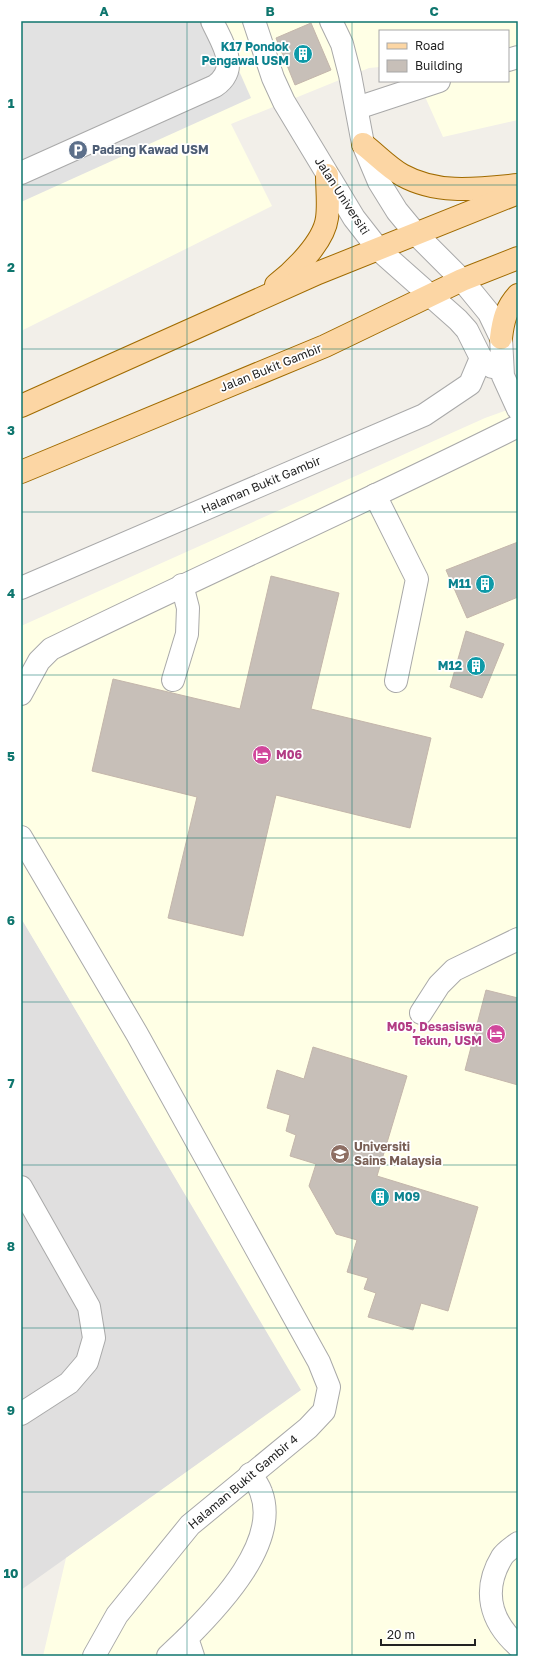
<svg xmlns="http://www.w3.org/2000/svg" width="539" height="1677" font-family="'Golos Text',sans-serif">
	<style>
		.residential { fill: #e0dfdf }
		.education { fill: #ffffe5 }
		.parking { fill: #e2e2e2 }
		.building { fill: #c7bfb8; stroke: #c4b6ab }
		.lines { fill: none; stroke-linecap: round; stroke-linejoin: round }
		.minor-casing { stroke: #a9a9a9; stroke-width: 24 }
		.major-casing { stroke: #a06b00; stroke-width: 24 }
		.minor { stroke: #fff; stroke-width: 22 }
		.major { stroke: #fcd6a4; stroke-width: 22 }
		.grid { fill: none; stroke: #0f766e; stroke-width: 1; stroke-opacity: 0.55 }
		.labels { text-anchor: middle; stroke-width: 3.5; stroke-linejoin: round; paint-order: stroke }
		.culture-label { font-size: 12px; font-weight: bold; fill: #0d838f; stroke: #fff; text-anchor: end }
		.service-label { font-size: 12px; font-weight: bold; fill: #4e5e75; stroke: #fff; text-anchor: start }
		.street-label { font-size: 12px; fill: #222; stroke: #fff }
		.hotel-label { font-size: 12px; font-weight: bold; fill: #b23c85; stroke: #fff; text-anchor: start }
		.education-label { font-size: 12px; font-weight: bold; fill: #785e54; stroke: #fff; text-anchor: start }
		.neatline { fill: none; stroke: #0f766e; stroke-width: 1.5 }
		.grid-label { font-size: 13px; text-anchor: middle; font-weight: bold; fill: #0f766e }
	</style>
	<rect width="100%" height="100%" fill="#f2efe9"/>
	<!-- residential -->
	<polygon class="residential" points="21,918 302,1390 21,1590"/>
	<!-- education -->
	<g class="education">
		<polygon points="21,21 518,21 518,120 443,137 418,81 508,81 508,31 380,31 380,67 369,68 231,124 272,206 21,331"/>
		<polygon points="518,406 518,1656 43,1656 66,1558 301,1390 21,918 21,626 485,418"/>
	</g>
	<!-- parking -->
	<polygon class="parking" points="21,21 217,21 251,98 21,202"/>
	<!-- building -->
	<g class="building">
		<polygon points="311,23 331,70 295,85 276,38"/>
		<polygon points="518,542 518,597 467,618 446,570"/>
		<polygon points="271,576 339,593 311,709 431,738 410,828 276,795 243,936 168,918 197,797 92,771 113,679 240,709"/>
		<polygon points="466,631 504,644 482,698 450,687"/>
		<polygon points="486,990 518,998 518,1085 465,1070"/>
		<polygon points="313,1047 407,1076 377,1176 478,1207 448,1311 421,1303 413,1330 368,1317 376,1293 364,1289 368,1278 347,1272 357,1240 336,1234 309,1186 316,1164 290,1156 296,1135 286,1131 290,1115 267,1108 277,1070 304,1079"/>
	</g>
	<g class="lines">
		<!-- minor casing -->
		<g class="minor-casing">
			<g id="minor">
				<polyline points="254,21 273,78 284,102 354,218 379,250 458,320 467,330 481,358 492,367"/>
				<polyline points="331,21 342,44 350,75 363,144 379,182 397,211 416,234 462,280 489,313 501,338 503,376 518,409"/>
				<polyline points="508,60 518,57"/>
				<polyline points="357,108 439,81"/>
				<path d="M21,173L215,86C241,68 222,43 212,21"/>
				<polyline points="375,495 417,579 396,681"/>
				<polyline points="21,588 424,415 470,384 481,358"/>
				<polyline points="173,680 187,634 188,608 182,585"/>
				<path d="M21,694L39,661L51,649C206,573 364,503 518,426"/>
				<polyline points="21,837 137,1034 319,1362 329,1387 324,1411 308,1428 190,1525 117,1615 94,1656"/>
				<polyline points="421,1013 439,985 454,970 518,939"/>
				<polyline points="21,1187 89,1307 94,1338 87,1362 69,1383 21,1414"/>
				<path d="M518,1543C513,1547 505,1552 502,1557C482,1590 490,1621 518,1646"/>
				<polyline points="168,1656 187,1638"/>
				<path d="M193,1656L187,1638C220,1605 280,1542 261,1492C259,1486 254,1479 250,1474"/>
			</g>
		</g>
		<!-- major casing -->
		<g class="major-casing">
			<g id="major">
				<path d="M363,144C376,154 388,167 402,175C438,195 478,189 518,185"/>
				<path d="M276,285C294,271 324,242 327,218C329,204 327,189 327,175"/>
				<path d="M501,338C503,321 506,308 518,295"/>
				<polyline points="21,406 318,273 518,193"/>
				<polyline points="21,472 325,346 462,280 518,258"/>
			</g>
		</g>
		<!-- minor -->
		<use href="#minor" class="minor"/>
		<!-- major -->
		<use href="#major" class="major"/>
	</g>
	<!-- grid -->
	<path class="grid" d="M187,21V1656M352,21V1656M21,185H518M21,349H518M21,512H518M21,675H518M21,838H518M21,1002H518M21,1165H518M21,1328H518M21,1492H518"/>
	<!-- icons -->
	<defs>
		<g id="building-disc" transform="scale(1)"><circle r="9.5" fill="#0f9aa8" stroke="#fff"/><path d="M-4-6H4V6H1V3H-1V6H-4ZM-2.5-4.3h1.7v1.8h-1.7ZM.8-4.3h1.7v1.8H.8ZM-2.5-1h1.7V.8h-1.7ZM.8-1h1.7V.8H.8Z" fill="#fff"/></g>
		<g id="parking-disc" transform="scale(1)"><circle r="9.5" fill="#5c6f8a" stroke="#fff"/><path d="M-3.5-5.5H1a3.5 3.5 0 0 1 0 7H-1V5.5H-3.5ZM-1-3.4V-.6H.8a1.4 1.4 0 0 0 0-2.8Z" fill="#fff"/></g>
		<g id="hotel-disc" transform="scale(1)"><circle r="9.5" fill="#d1479c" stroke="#fff"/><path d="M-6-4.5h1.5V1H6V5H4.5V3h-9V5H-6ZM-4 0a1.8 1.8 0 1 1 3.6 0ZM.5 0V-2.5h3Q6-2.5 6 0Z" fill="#fff"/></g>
		<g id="university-disc" transform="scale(1)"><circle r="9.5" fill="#8d6e63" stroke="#fff"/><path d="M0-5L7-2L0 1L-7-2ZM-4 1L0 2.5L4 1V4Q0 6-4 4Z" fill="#fff"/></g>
	</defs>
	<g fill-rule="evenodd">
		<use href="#building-disc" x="303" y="54"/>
		<use href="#parking-disc" x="78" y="150"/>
		<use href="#building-disc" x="485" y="584"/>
		<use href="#building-disc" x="476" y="666"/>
		<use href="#hotel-disc" x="262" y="755"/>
		<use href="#hotel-disc" x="496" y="1034"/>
		<use href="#university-disc" x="340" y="1154"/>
		<use href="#building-disc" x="380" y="1197"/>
	</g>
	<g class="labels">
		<!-- culture labels -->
		<g class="culture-label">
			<text x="289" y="51">K17 Pondok<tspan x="289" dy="14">Pengawal USM</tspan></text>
			<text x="471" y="588">M11</text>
			<text x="462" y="670">M12</text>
			<text x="394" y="1201" text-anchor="start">M09</text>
		</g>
		<!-- service labels -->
		<g class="service-label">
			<text x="92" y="154">Padang Kawad USM</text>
		</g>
		<!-- street labels -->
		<g class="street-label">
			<text transform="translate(342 196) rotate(57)" y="4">Jalan Universiti</text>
			<text transform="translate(271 368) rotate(-22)" y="4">Jalan Bukit Gambir</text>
			<text transform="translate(261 485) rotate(-23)" y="4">Halaman Bukit Gambir</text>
			<text transform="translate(243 1482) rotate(-40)" y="4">Halaman Bukit Gambir 4</text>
		</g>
		<!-- hotel labels -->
		<g class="hotel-label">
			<text x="276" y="759">M06</text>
			<text x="482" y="1031" text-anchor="end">M05, Desasiswa<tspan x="482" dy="14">Tekun, USM</tspan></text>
		</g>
		<!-- education labels -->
		<g class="education-label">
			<text x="354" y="1151">Universiti<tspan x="354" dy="14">Sains Malaysia</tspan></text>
		</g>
	</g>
	<!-- border -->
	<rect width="539" height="1677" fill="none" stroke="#ffffff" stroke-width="44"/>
	<!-- legend -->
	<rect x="379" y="30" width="130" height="52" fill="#ffffff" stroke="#a7a7a7"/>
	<rect x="387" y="43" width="20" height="6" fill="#fcd6a4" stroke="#a7a7a7"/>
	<text x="415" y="50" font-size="12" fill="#222222">Road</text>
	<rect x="387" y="60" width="20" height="12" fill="#c7bfb8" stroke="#a7a7a7"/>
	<text x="415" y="70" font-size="12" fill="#222222">Building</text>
	<!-- scale -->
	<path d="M381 1639v6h94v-6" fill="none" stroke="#222222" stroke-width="2"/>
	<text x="387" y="1639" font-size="12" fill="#222222" stroke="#ffffff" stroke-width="3" paint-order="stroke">20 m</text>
	<rect x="22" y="22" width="495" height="1633" class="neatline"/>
	<g class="grid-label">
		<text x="104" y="16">A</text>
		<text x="270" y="16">B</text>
		<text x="434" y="16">C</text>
		<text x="11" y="108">1</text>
		<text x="11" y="272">2</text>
		<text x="11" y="435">3</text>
		<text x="11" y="598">4</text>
		<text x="11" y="761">5</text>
		<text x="11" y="925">6</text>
		<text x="11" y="1088">7</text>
		<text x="11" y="1251">8</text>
		<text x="11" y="1415">9</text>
		<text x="11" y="1578">10</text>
	</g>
</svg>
